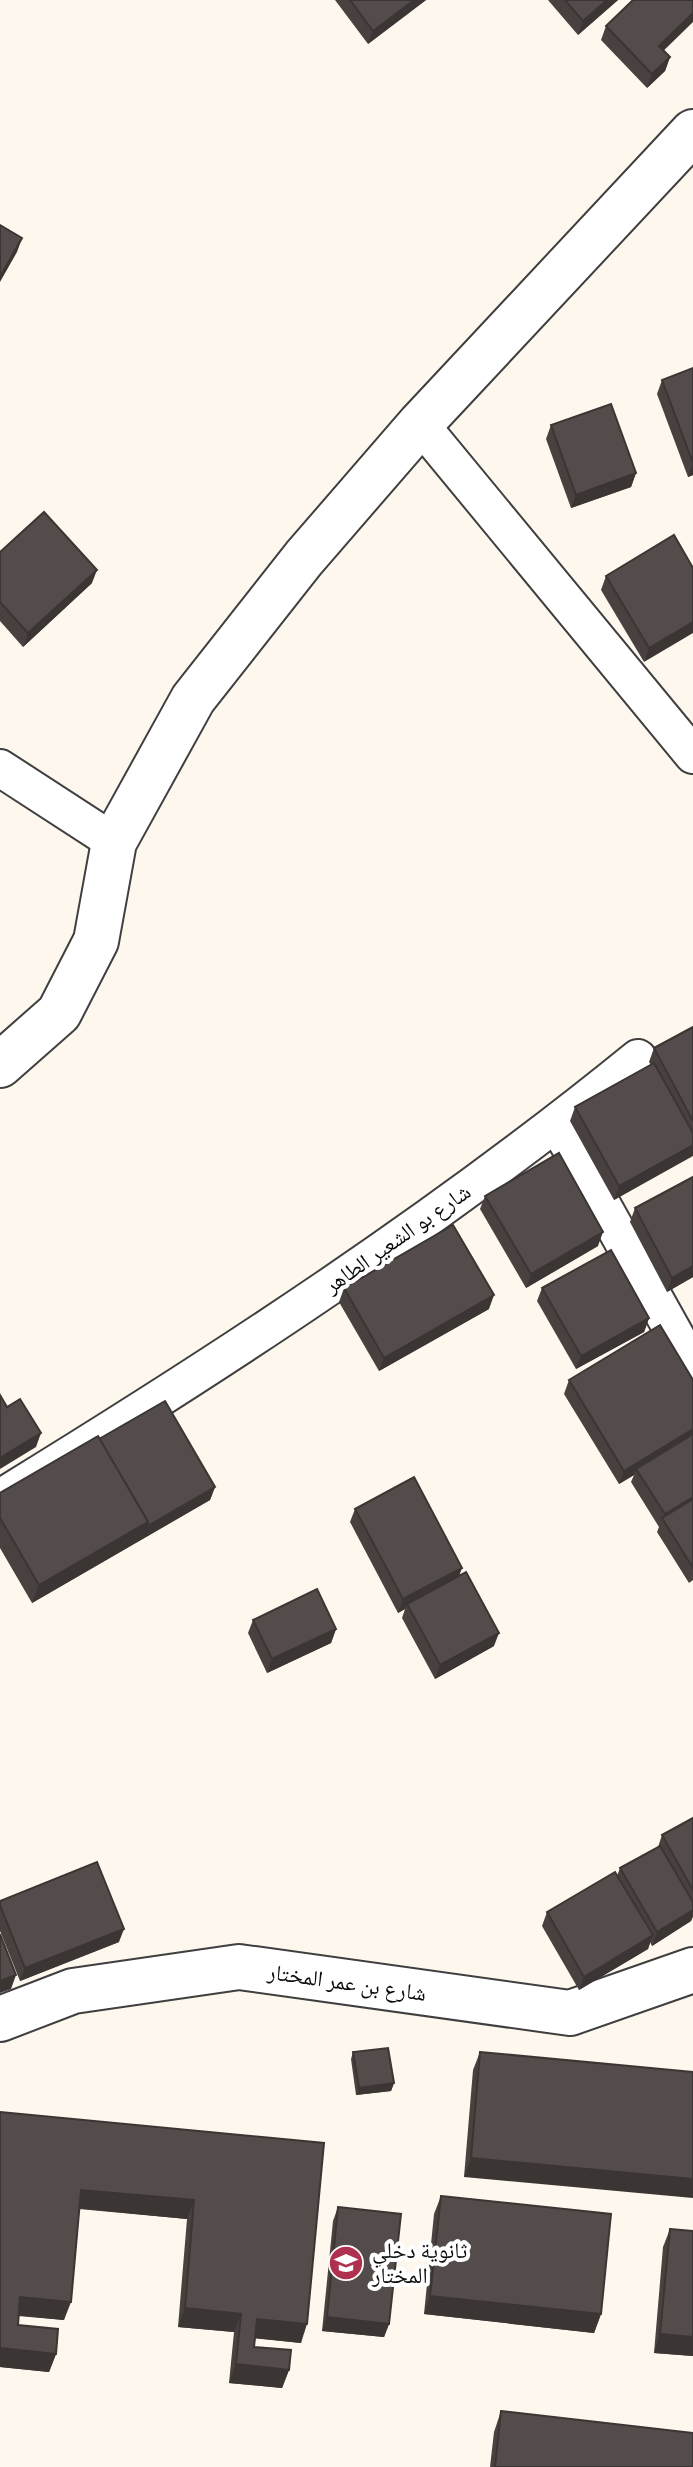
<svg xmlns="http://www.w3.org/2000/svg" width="693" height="2467" font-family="Georgia,'Noto Naskh Arabic',serif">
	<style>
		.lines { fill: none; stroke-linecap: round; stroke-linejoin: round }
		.minor-casing { stroke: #3f3f3f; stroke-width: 40 }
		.tertiary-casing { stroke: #3f3f3f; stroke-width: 48 }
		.minor { stroke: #fff; stroke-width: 36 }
		.tertiary { stroke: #fff; stroke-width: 44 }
		.wall { fill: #484140 }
		.shaded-wall { fill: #3b3534 }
		.building { fill: #544c4a; stroke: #3b3534; stroke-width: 2 }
		.labels { text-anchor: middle; stroke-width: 8; stroke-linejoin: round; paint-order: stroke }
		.street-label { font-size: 22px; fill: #0c0c0c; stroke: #fff }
		.poi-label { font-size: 22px; fill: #0c0c0c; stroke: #fff; text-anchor: start }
	</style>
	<rect width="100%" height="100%" fill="#fdf7ed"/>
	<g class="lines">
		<!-- minor casing -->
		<g class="minor-casing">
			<g id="minor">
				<polyline points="420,424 693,755"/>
				<polyline points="0,768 114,842"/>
				<polyline points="557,1124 693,1367"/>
				<path d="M0,1498C220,1363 438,1221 638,1058"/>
			</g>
		</g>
		<!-- tertiary casing -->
		<g class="tertiary-casing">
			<g id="tertiary">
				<polyline points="0,1065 59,1013 96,941 114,842 193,699 304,558 420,424 693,132"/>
				<polyline points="0,2019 73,1991 239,1967 570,2013 693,1970"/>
			</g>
		</g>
		<!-- minor -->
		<use href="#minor" class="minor"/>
		<!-- tertiary -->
		<use href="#tertiary" class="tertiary"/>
	</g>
	<!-- wall -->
	<g class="wall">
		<polygon points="335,0 426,0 368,44"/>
		<polygon points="548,0 618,0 578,35"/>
		<polygon points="606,26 663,50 670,57 665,71 647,88 601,40"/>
		<polygon points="693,368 693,475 688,477 657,394 662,380"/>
		<polygon points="551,425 636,473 631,487 571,508 546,439"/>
		<polygon points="0,552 92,583 23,647 0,621"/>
		<polygon points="693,568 644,662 601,590 606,576"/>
		<polygon points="693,1027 693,1155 614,1200 570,1121 575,1107 651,1065 649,1062 654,1048"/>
		<polygon points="485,1196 598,1246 526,1288 480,1209"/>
		<polygon points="635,1208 693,1277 667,1292 630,1222"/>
		<polygon points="344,1288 489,1309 379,1371 339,1302"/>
		<polygon points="542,1288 649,1318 644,1332 576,1369 537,1301"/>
		<polygon points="569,1380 693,1380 693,1580 689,1583 657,1532 659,1527 631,1482 634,1475 619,1484 564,1394"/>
		<polygon points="99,1439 215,1487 210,1500 32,1603 0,1548 0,1493"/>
		<polygon points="355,1509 459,1576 494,1646 435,1679 402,1618 405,1609 398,1613 350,1522"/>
		<polygon points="253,1620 336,1629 331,1643 267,1673 248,1633"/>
		<polygon points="693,1818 693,1917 691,1921 652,1946 650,1942 648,1949 579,1990 542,1926 547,1912 617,1876 620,1868 658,1847 662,1835"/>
		<polygon points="0,1901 119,1942 20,1981 0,1931"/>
		<polygon points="353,2052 394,2083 391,2091 356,2095 351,2059"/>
		<polygon points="480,2052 693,2072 464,2177 473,2070"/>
		<polygon points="0,2112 324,2143 301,2343 255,2338 254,2347 289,2370 282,2388 229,2383 234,2332 178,2327 187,2219 79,2209 64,2320 18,2316 18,2325 56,2354 49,2372 0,2367"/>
		<polygon points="441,2196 601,2314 594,2333 424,2314 434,2214"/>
		<polygon points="338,2207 389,2324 384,2337 322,2331 333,2221"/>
		<polygon points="670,2229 693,2231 693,2356 654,2353 663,2247"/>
		<polygon points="501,2411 693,2467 490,2467 494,2432"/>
	</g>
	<!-- shaded-wall -->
	<g class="shaded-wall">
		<polygon points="414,0 426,0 368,44 373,31"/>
		<polygon points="607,0 618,0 578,35 583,21"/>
		<polygon points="693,13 693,22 654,60 659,46"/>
		<polygon points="670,57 665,71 647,88 652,74"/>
		<polygon points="22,238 17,252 0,282 0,277"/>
		<polygon points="693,463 693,475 688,477"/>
		<polygon points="636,473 631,487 571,508 576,495"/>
		<polygon points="97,570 92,583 23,647 28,633"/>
		<polygon points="693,622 693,633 644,662 649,648"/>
		<polygon points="693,1145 693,1156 614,1200 619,1186"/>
		<polygon points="603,1232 598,1246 526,1288 531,1274"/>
		<polygon points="693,1266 693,1277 667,1292 672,1278"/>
		<polygon points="494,1295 489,1309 379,1371 384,1358"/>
		<polygon points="649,1318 644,1332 576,1369 581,1356"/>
		<polygon points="693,1429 693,1440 636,1469 634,1475 619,1484 624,1471"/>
		<polygon points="41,1433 36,1447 0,1469 0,1458"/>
		<polygon points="215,1487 210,1500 32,1603 39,1585 148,1522"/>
		<polygon points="693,1497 693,1507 663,1519 665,1514"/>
		<polygon points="462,1568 457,1582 407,1604 405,1609 398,1613 403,1599"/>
		<polygon points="336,1629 331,1643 267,1673 272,1659"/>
		<polygon points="499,1633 494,1646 435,1679 440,1665"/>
		<polygon points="693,1910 691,1921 652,1946 657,1932"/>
		<polygon points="124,1929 119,1942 20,1981 25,1968"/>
		<polygon points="653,1935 648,1949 579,1990 584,1977"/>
		<polygon points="16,1975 11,1989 0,1993 0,1981"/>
		<polygon points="394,2083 391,2091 356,2095 359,2088"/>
		<polygon points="471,2158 693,2179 693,2198 464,2177"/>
		<polygon points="81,2190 194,2200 187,2219 74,2208"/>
		<polygon points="430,2296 601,2314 594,2333 424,2314"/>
		<polygon points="20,2297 71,2302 64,2320 14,2315"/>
		<polygon points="185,2308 241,2314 234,2332 178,2327"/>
		<polygon points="327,2317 389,2324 384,2337 322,2331"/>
		<polygon points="257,2319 307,2324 301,2343 251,2338"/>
		<polygon points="660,2334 693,2337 693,2356 654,2353"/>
		<polygon points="0,2348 56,2354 49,2372 0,2367"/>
		<polygon points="236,2364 289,2370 282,2388 229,2383"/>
	</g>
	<!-- building -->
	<g class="building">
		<polygon points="350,0 414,0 373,31"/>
		<polygon points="565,0 607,0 583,21"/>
		<polygon points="633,0 693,0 693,13 659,46 670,57 652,74 606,26"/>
		<polygon points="0,225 22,238 0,277"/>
		<polygon points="693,368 693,463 662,380"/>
		<polygon points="611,404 636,473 576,495 551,425"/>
		<polygon points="44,512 97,570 28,633 0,602 0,552"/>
		<polygon points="674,535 693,568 693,622 649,648 606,576"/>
		<polygon points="693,1027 693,1121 654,1048"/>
		<polygon points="654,1063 693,1133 693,1145 619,1186 575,1107"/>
		<polygon points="559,1153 603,1232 531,1274 485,1196"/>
		<polygon points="693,1177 693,1266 672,1278 635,1208"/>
		<polygon points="453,1225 494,1295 384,1358 344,1288"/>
		<polygon points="611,1250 649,1318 581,1356 542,1288"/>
		<polygon points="660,1325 693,1380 693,1429 624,1471 569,1380"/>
		<polygon points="0,1395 7,1407 20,1399 41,1433 0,1458"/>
		<polygon points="165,1401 215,1487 146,1527 148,1522 99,1439"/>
		<polygon points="693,1434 693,1497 665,1514 636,1469"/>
		<polygon points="98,1436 148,1522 39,1585 0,1518 0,1493"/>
		<polygon points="414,1477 462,1568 403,1599 355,1509"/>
		<polygon points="693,1499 693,1568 662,1518"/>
		<polygon points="466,1572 499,1633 440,1665 407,1604"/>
		<polygon points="317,1589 336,1629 272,1659 253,1620"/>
		<polygon points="693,1818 693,1890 662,1835"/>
		<polygon points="660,1846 693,1902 693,1910 657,1932 620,1868"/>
		<polygon points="97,1862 124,1929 25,1968 0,1905 0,1901"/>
		<polygon points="615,1872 653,1935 584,1977 547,1912"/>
		<polygon points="0,1934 16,1975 0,1981"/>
		<polygon points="388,2048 394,2083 359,2088 353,2052"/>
		<polygon points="480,2052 693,2072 693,2179 471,2158"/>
		<polygon points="0,2112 324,2143 307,2324 257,2319 254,2347 291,2350 289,2370 236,2364 241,2314 185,2308 194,2200 81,2190 71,2302 20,2297 18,2325 58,2329 56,2354 0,2348"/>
		<polygon points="441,2196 611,2214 601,2314 430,2296"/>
		<polygon points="338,2207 401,2214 389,2324 327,2317"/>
		<polygon points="670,2229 693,2231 693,2337 660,2334"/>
		<polygon points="501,2411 693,2433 693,2467 495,2467"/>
	</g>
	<!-- icons -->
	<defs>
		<g id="school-disc" transform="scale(1.8)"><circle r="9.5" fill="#ae3250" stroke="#fff"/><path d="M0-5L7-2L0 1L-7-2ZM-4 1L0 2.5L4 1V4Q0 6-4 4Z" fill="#fff"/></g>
	</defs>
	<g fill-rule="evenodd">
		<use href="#school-disc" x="346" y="2263"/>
	</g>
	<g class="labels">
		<!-- street labels -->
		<g class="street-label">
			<text transform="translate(397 1238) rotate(-35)" y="8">شارع بو الشعير الطاهر</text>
			<text transform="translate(347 1982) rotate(8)" y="8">شارع بن عمر المختار</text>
		</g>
		<!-- poi labels -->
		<g class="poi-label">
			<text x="372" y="2258">ثانوية دخلي<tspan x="372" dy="25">المختار</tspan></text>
		</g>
	</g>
</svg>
